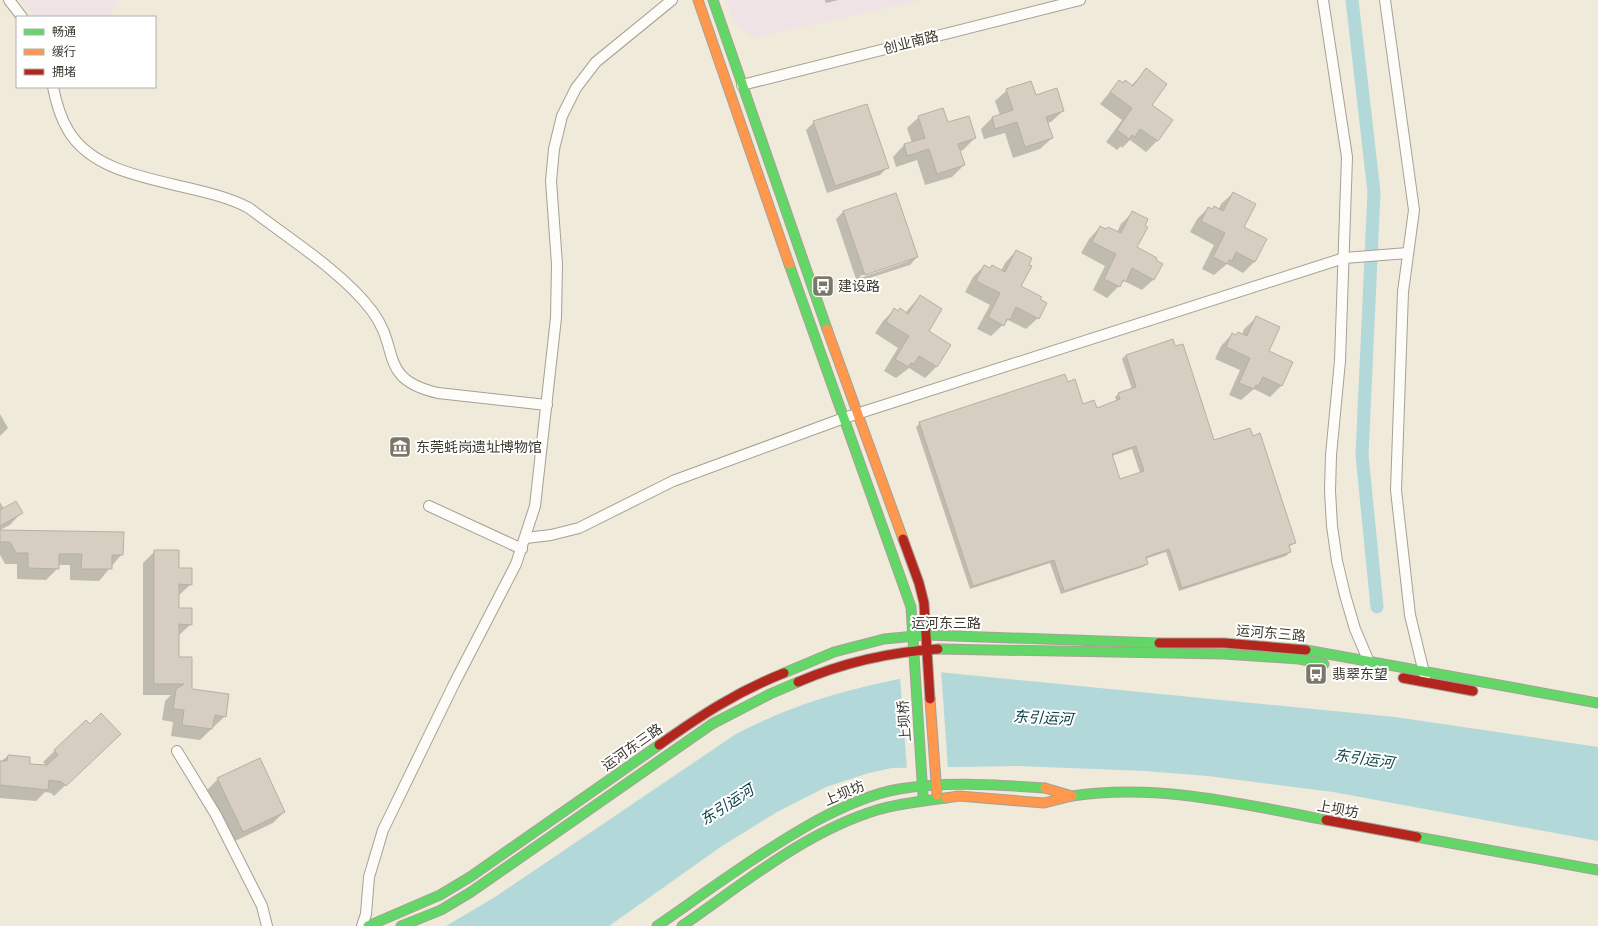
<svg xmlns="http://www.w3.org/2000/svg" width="1598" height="926" font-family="'PT Sans Narrow','Noto Sans SC',sans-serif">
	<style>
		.education { fill: #f0e3e6 }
		.water { fill: #b3d8da }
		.pier { fill: #efeada }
		.shadow { fill: #0003; fill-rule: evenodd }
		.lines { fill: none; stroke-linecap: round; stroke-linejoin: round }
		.canal { stroke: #b3d8da; stroke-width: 13 }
		.building { fill: #d6cec0; stroke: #b5b0a4; fill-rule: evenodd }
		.street-casing { stroke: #a5a195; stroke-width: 12 }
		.fast-casing { stroke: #a5a195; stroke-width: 11 }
		.slow-casing { stroke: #a5a195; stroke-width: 11 }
		.jam-casing { stroke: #a5a195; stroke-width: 11 }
		.street { stroke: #fdfcf9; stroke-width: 10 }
		.fast { stroke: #63d668; stroke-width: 9 }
		.slow { stroke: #ff974d; stroke-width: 9 }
		.jam { stroke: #b3261e; stroke-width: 9 }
		.labels { text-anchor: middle; stroke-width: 4; stroke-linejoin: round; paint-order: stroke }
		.street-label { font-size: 14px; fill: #3d3a2e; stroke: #fff }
		.poi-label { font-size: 14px; fill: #3d3a2e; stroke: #fff; text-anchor: start }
		.water-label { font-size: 15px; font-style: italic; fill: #0e4249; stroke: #fff }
	</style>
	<rect width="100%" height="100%" fill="#efeada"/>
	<!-- education -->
	<g class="education">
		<polygon points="21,0 118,0 109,17 35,17"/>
		<polygon points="726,0 922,0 753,38 734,23"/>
	</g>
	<!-- water -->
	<path class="water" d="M938,672L1395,717L1598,747V841L1333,792L1208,776L1145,771L1018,766L892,768L869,773L826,787L777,812L722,846L609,926H446L495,897L736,734C801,700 865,684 938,672Z"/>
	<!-- pier -->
	<polygon class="pier" points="937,670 941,670 948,768 907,770 900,676"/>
	<!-- shadow -->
	<g class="shadow">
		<polygon points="825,0 838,0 826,3"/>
		<polygon points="1146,70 1151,105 1172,120 1157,141 1146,152 1130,140 1122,148 1121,146 1117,150 1106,142 1122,120 1100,104 1119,81 1131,86"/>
		<polygon points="1007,90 1035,96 1063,111 1051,122 1047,123 1052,138 1040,149 1013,158 1005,133 984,139 981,129 992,118 1000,115 995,101"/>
		<polygon points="919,117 947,124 975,138 963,150 959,151 964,165 952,177 925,185 917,160 896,167 893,157 904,145 912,143 907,128"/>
		<polygon points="814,122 887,168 880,175 827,193 806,130"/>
		<polygon points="1233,193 1255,261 1243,273 1227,264 1214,275 1202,269 1214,245 1190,232 1197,219 1208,208 1218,210 1221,204"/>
		<path d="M843,212L917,257L910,265L857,282L836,219ZM909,259V261L860,278V276Z"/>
		<polygon points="1133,212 1136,248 1154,279 1142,290 1124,281 1107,298 1093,290 1105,266 1081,253 1089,239 1100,227 1117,232 1121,224"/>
		<polygon points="1016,251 1020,286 1038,318 1026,329 1008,320 991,336 977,329 990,305 965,292 973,277 984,266 1001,271 1005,263"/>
		<polygon points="920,296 936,367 925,378 909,368 896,378 884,371 898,348 875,333 883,321 894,310 905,313"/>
		<polygon points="1256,318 1282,385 1270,397 1254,389 1241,400 1229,395 1240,370 1215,359 1221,346 1232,334 1242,335 1244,329"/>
		<path d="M1172,340L1214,441L1295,543L1288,547L1290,552L1286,556L1179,591L1166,552L1145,559L1147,564L1143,567L1061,594L1050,563L970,589L916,427L920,423L1067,383L1083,405L1096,409L1117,402L1115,397L1119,393L1132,389L1122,359L1126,355ZM1132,449L1140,473L1120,480L1112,456Z"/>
		<polygon points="0,414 8,428 0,436"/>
		<polygon points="0,502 4,509 21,513 10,525 0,530"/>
		<polygon points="0,531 122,554 99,581 70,580 70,565 58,565 58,568 46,580 17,579 17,564 5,564 0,555"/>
		<polygon points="155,551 191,584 178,596 178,609 191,624 178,636 178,658 191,690 225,716 200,740 171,736 173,722 162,720 165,701 171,695 143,695 143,563"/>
		<polygon points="86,721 108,745 54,796 51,793 45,792 36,801 0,798 0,762 8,756 28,764 47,766 43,762"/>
		<polygon points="259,759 284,812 273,823 231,843 206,791 218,779"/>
	</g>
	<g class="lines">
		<!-- canal -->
		<polyline class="canal" points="1352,0 1374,192 1362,455 1377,607"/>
	</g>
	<!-- building -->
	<g class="building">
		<polygon points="1146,68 1167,84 1152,105 1173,120 1158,141 1140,129 1135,137 1132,135 1129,139 1117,130 1132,108 1110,92 1119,80 1123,83 1125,80 1133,86"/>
		<polygon points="1031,81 1036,95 1057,88 1064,111 1046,117 1053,138 1025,147 1017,122 995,129 992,117 1013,110 1006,89"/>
		<polygon points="867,104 889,168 835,186 813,121"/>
		<polygon points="943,108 948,122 969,116 976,138 958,144 965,165 937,174 929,149 907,156 904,144 925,138 918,116"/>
		<polygon points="1233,192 1256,204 1244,227 1267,239 1255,262 1236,252 1232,261 1229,260 1227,264 1213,257 1225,233 1201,221 1208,207 1212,209 1214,206 1223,211"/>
		<polygon points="896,193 918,257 865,275 843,211"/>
		<polygon points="1132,211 1148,219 1145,226 1148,227 1137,247 1157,258 1156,260 1163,264 1154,280 1132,268 1126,282 1123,280 1120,287 1104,279 1116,254 1092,242 1100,226 1106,229 1108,227 1121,233"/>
		<polygon points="1016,250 1032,258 1029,265 1032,266 1021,286 1042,297 1040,299 1047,303 1039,319 1016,307 1010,320 1007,319 1004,326 988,317 1000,293 976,281 984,265 990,268 992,265 1005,272"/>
		<polygon points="920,295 942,309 929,331 951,345 937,367 919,356 914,364 911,363 908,367 895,359 909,336 886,322 894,308 898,311 900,308 908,314"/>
		<polygon points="1256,316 1280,327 1269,351 1293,362 1282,386 1263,377 1258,386 1256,385 1254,389 1239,383 1250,358 1226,347 1232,333 1236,335 1238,332 1247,336"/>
		<path d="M1173,339L1175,346L1183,344L1214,440L1250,428L1253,436L1260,433L1296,543L1289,545L1291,552L1182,588L1169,549L1146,557L1148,564L1064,591L1054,560L973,586L919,422L1065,374L1068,382L1075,379L1083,404L1094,400L1097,408L1120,399L1118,393L1136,387L1126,355ZM1136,446L1144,471L1120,479L1112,454Z"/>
		<polygon points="16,501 23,513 0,526 0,510"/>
		<polygon points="0,530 124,532 123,555 112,555 112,569 81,569 82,554 59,554 59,569 28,568 28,553 16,553 10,542 0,542"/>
		<polygon points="154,550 179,550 179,568 192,568 192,585 179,584 179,608 192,608 192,625 179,624 179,657 192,657 192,689 229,694 226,717 215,715 212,729 182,725 184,710 173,709 176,689 184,684 154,684"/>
		<polygon points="101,713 121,734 66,786 62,782 49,780 48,790 0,785 0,761 7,761 8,755 30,757 30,764 47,765 58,755 54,750 86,720 90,724"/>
		<polygon points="260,758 285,812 243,832 217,778"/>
	</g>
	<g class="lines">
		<!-- street casing -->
		<g class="street-casing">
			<g id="street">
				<polyline points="9,0 22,17"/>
				<polyline points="1323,0 1347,157 1340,361 1331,455 1330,491 1332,526 1337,561 1345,595 1355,629 1369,662"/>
				<polyline points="1385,0 1414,210 1403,292 1396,490 1410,615 1425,677"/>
				<polyline points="742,85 1080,0"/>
				<path d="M53,87C56,102 60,117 68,130C100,186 196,179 249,208C288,238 344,273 372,311C401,349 377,379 438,393L547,405"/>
				<polyline points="429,506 522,549"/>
				<polyline points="526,538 551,535 579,528 673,481 844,418 1344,258 1408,253"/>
				<polyline points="177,751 216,815 262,906 267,926"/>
				<polyline points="362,926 366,914 369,877 383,830 454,684 516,564 535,506 556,318 557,264 551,181 554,149 562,116 576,88 596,62 672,0"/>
			</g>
		</g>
		<!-- fast casing -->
		<g class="fast-casing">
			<g id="fast">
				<polyline points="713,0 827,329"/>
				<polyline points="789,264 911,607 923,796"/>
				<polyline points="938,649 1224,654 1299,659 1324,664"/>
				<polyline points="1306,650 1598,703"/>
				<polyline points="784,673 834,652 884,639 926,635 1159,643"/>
				<path d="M1072,796C1158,783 1242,804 1326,820"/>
				<polyline points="1417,837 1598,870"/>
				<polyline points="368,926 440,895 470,877 659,745"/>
				<polyline points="401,926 441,910 471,892 712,724 770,694 798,682"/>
				<path d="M657,926C709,890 759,853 814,822C840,808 869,794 899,789C948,781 996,785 1045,788"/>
				<path d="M682,926C743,884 805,832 877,810C900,803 923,801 946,798"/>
			</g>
		</g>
		<!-- slow casing -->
		<g class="slow-casing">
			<g id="slow">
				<polyline points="698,0 789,264"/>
				<polyline points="827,329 903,539"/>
				<polyline points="930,699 937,795"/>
				<polyline points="946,798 959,796 1044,803 1072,796 1045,788"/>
			</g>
		</g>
		<!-- jam casing -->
		<g class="jam-casing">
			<g id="jam">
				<polyline points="903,539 919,583 924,603 930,699"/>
				<polyline points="1159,643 1224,643 1306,650"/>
				<polyline points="1403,678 1473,691"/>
				<path d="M798,682C842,663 890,652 938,649"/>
				<path d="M659,745C700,716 736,692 784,673"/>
				<polyline points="1326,820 1417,837"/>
			</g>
		</g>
		<!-- street -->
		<use href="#street" class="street"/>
		<!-- fast -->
		<use href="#fast" class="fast"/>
		<!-- slow -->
		<use href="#slow" class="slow"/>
		<!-- jam -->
		<use href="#jam" class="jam"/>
	</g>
	<!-- icons -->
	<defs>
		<g id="bus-square" transform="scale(1.15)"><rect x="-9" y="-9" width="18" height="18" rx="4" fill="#7b786a" stroke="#fff"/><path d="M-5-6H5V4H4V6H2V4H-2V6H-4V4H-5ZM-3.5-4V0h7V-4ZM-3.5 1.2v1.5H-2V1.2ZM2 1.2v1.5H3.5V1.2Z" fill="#fff"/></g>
		<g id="museum-square" transform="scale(1.15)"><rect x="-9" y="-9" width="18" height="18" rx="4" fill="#7b786a" stroke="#fff"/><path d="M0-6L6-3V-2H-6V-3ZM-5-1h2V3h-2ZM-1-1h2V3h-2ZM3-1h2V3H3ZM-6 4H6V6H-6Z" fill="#fff"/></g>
	</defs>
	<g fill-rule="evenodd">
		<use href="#bus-square" x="823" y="286"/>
		<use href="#museum-square" x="400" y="447"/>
		<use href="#bus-square" x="1316" y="674"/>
	</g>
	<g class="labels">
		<!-- street labels -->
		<g class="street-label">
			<text transform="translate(911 42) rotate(-14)" y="5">创业南路</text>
			<text x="946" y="628">运河东三路</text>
			<text transform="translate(1271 633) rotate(5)" y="5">运河东三路</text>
			<text transform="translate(904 721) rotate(-94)" y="5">上坝桥</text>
			<text transform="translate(632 747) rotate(-35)" y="5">运河东三路</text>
			<text transform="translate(844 793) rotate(-23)" y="5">上坝坊</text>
			<text transform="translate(1338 809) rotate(10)" y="5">上坝坊</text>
		</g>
		<!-- poi labels -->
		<g class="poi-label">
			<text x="838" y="291">建设路</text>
			<text x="416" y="452">东莞蚝岗遗址博物馆</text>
			<text x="1332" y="679">翡翠东望</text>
		</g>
		<!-- water labels -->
		<g class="water-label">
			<text transform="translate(1043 718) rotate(3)" y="5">东引运河</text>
			<text transform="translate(1364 759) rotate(8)" y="5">东引运河</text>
			<text transform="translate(727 805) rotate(-33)" y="5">东引运河</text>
		</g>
	</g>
	<!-- legend -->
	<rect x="16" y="16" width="140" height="72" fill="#ffffff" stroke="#b1b0ab"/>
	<rect x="24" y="29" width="20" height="6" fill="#63d668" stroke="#b1b0ab"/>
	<text x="52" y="36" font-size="12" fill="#3d3a2e">畅通</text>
	<rect x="24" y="49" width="20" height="6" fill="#ff974d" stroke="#b1b0ab"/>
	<text x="52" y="56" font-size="12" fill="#3d3a2e">缓行</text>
	<rect x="24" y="69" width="20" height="6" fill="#b3261e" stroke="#b1b0ab"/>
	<text x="52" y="76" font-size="12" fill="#3d3a2e">拥堵</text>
</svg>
